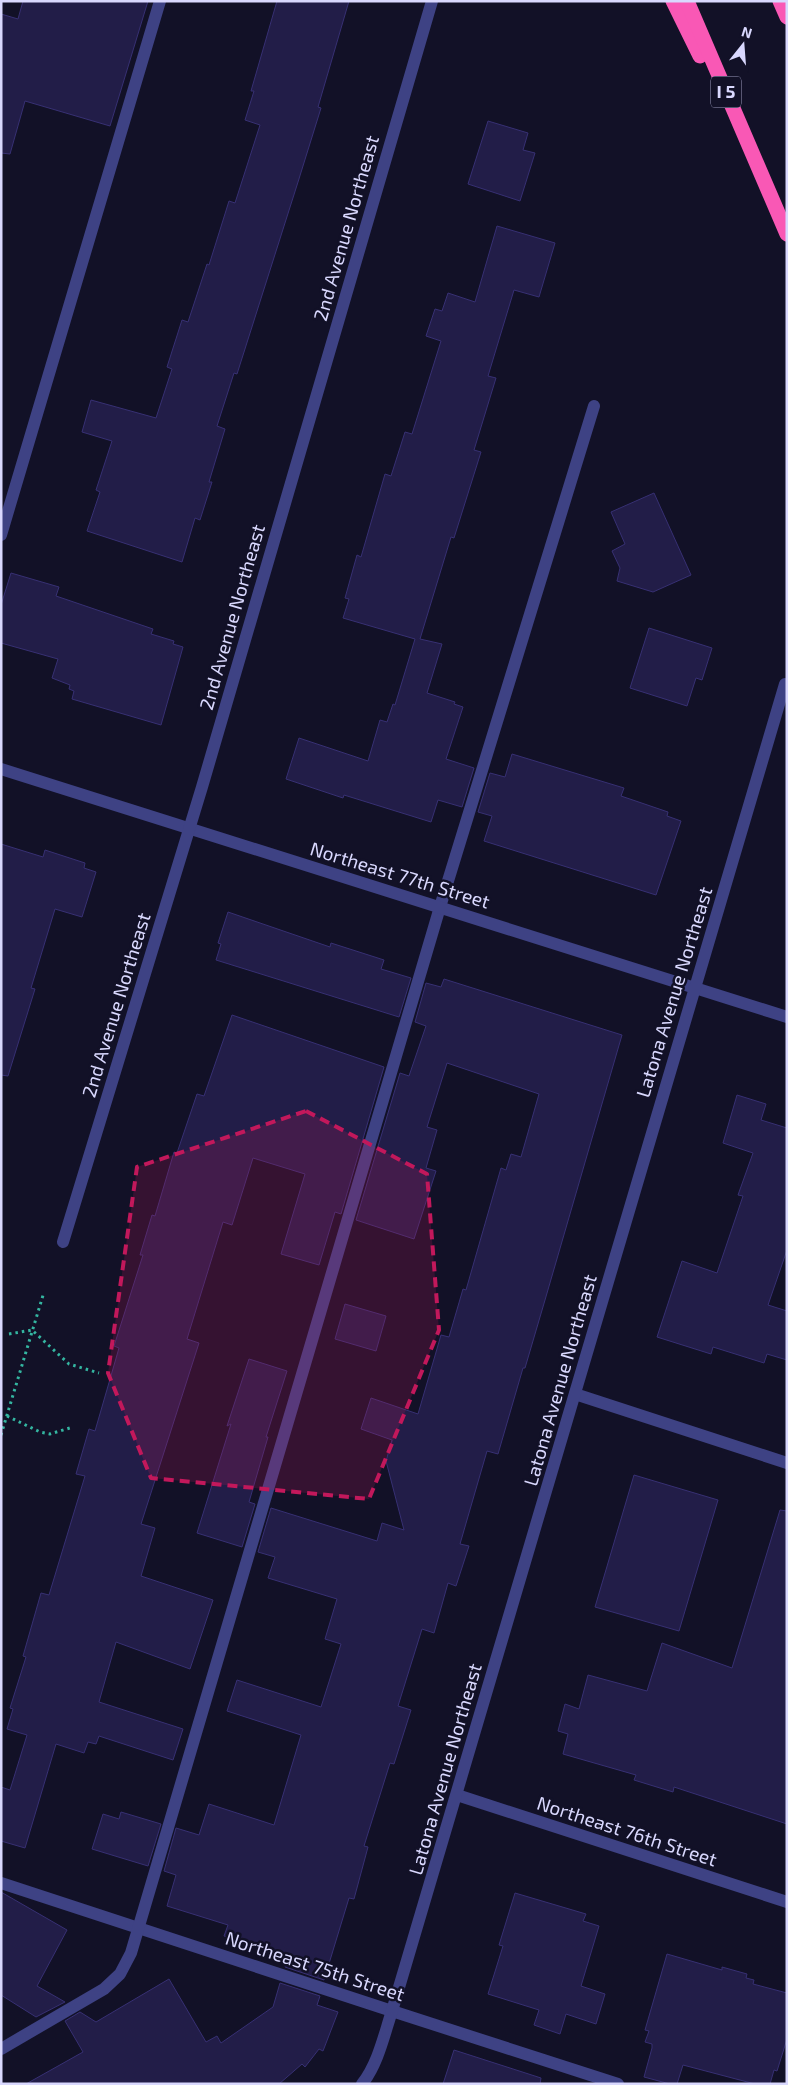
<svg xmlns="http://www.w3.org/2000/svg" width="788" height="2085" font-family="'Exo 2',sans-serif">
	<style>
		.building { fill: #221d48; stroke: #373073 }
		.lines { fill: none; stroke-linecap: round; stroke-linejoin: round }
		.path { stroke: #34b6a1; stroke-width: 3; stroke-dasharray: 2.5 4; stroke-linecap: butt }
		.service { stroke: #3e4284; stroke-width: 12 }
		.minor { stroke: #3e4284; stroke-width: 12 }
		.motorway { stroke: #f958b5; stroke-width: 15 }
		.marked { fill: #c2185b; fill-opacity: 0.2; stroke: #c2185b; stroke-width: 4; stroke-dasharray: 10 6; stroke-linejoin: round }
		.labels { text-anchor: middle; stroke-width: 5; stroke-linejoin: round; paint-order: stroke }
		.shield { fill: #121127; stroke: #9d9cbe; stroke-width: 1 }
		.shield-label { font-size: 18px; font-weight: bold; fill: #d9d8fe }
		.street-label { font-size: 19px; fill: #d9d8fe; stroke: #121127 }
	</style>
	<rect width="100%" height="100%" fill="#121127"/>
	<!-- building -->
	<g class="building">
		<polygon points="23,1 148,1 110,126 25,101 10,154 1,153 1,14 18,19"/>
		<polygon points="277,1 349,1 318,107 321,108 298,182 237,374 234,373 217,426 225,429 209,482 212,482 200,520 195,518 182,562 87,531 100,492 96,490 112,441 82,432 91,400 156,418 172,369 167,367 182,320 188,322 207,264 209,265 229,201 235,203 260,125 245,120 254,91 251,91"/>
		<polygon points="488,121 528,133 523,150 535,153 520,201 468,184"/>
		<polygon points="497,226 555,243 539,297 514,290 488,376 496,378 474,450 481,452 454,538 451,537 420,639 442,644 427,693 455,702 454,704 463,707 446,759 474,768 462,807 438,800 431,822 344,795 343,798 286,779 299,738 368,761 380,720 387,722 393,704 395,705 415,639 343,618 349,599 345,598 357,555 361,557 385,474 391,476 405,432 412,434 441,341 426,336 435,309 442,311 448,293 475,302"/>
		<polygon points="654,493 691,575 653,592 617,581 620,568 612,551 625,544 611,512"/>
		<polygon points="11,573 59,587 56,596 153,629 151,634 174,641 173,644 183,647 161,725 72,699 74,691 69,689 70,685 52,678 58,659 1,643 1,605"/>
		<polygon points="649,628 712,648 702,680 696,678 687,706 630,688"/>
		<polygon points="512,754 624,788 621,796 668,812 667,816 681,821 656,895 484,841 492,816 478,812 490,773 505,777"/>
		<polygon points="1,844 43,857 45,850 85,863 84,868 96,872 82,917 55,909 31,988 35,989 8,1076 1,1075"/>
		<polygon points="228,912 330,947 331,943 384,960 381,969 411,978 399,1017 216,960 221,944 218,943"/>
		<polygon points="444,979 622,1035 545,1300 525,1368 523,1368 498,1454 487,1451 460,1544 469,1546 456,1586 448,1583 434,1633 422,1629 398,1706 411,1710 394,1764 390,1763 364,1846 368,1847 354,1899 349,1898 324,1980 285,1967 288,1959 270,1954 267,1949 224,1936 228,1925 167,1906 176,1875 164,1871 176,1828 199,1835 209,1804 274,1825 301,1735 227,1711 237,1680 321,1707 341,1644 325,1639 337,1599 268,1578 275,1557 258,1552 271,1508 377,1541 382,1523 404,1530 386,1461 392,1440 361,1429 371,1398 418,1414 441,1335 449,1337 463,1289 466,1290 501,1168 506,1170 511,1154 521,1157 539,1094 447,1063 427,1127 437,1130 426,1168 436,1171 414,1239 356,1220 400,1073 409,1076 426,1026 415,1022 426,983 441,987"/>
		<polygon points="232,1015 384,1067 341,1214 335,1212 319,1265 281,1254 305,1174 253,1158 232,1225 223,1222 187,1339 199,1343 141,1524 155,1528 141,1576 213,1600 190,1669 116,1642 99,1702 183,1729 173,1760 99,1736 96,1744 88,1742 84,1753 56,1744 25,1848 1,1841 1,1787 10,1790 27,1735 7,1729 13,1709 10,1708 26,1657 23,1656 41,1593 49,1595 85,1476 76,1474 89,1429 95,1431 119,1348 114,1346 143,1255 140,1255 152,1215 155,1216 174,1152 177,1153 197,1094 204,1096"/>
		<polygon points="737,1095 766,1104 761,1120 787,1128 787,1250 768,1305 787,1311 787,1360 767,1354 764,1363 713,1347 711,1354 657,1337 682,1261 717,1273 743,1196 738,1195 753,1153 723,1143"/>
		<polygon points="345,1304 386,1316 376,1351 335,1339"/>
		<polygon points="249,1359 287,1371 266,1437 268,1437 249,1502 255,1504 242,1547 197,1533 231,1424 227,1426"/>
		<polygon points="634,1475 718,1500 679,1631 595,1607"/>
		<polygon points="780,1510 787,1511 787,1824 674,1787 673,1792 634,1780 636,1775 563,1754 568,1734 558,1731 565,1704 579,1709 588,1675 647,1691 662,1643 732,1668"/>
		<polygon points="121,1812 161,1824 148,1866 92,1849 103,1814 119,1819"/>
		<polygon points="1,1892 67,1930 37,1986 65,2002 36,2017 1,1995"/>
		<polygon points="515,1893 586,1914 583,1921 599,1926 581,1986 605,1994 596,2024 566,2014 560,2034 534,2025 539,2010 488,1994 503,1946 499,1945"/>
		<polygon points="667,1954 722,1970 722,1967 747,1974 746,1978 754,1980 753,1984 787,1993 787,2039 777,2071 774,2070 770,2084 755,2084 683,2065 677,2084 670,2084 644,2077 652,2048 652,2044 645,2042 649,2031 645,2030"/>
		<polygon points="169,1979 206,2042 217,2036 221,2043 273,2007 280,1983 320,1996 317,2005 338,2012 323,2051 319,2049 305,2067 302,2064 279,2084 26,2084 83,2052 65,2021 80,2012 96,2022"/>
		<polygon points="454,2050 541,2078 540,2084 443,2084"/>
	</g>
	<g class="lines">
		<!-- path -->
		<g class="path">
			<polyline points="9,1334 32,1330 69,1364 99,1373"/>
			<polyline points="7,1416 40,1432 50,1434 73,1427"/>
			<polyline points="1,1435 44,1292"/>
		</g>
		<!-- service -->
		<g class="service">
			<polyline points="1,535 160,1"/>
			<polyline points="1,1883 392,2011"/>
			<polyline points="1,2049 104,1989 120,1974 131,1953 440,907 594,406"/>
		</g>
		<!-- minor -->
		<g class="minor">
			<polyline points="1,769 787,1017"/>
			<polyline points="63,1242 202,787 432,1"/>
			<polyline points="575,1394 787,1463"/>
			<polyline points="457,1795 787,1902"/>
			<polyline points="392,2011 618,2084"/>
			<path d="M362,2084C378,2064 384,2035 392,2011L785,684"/>
		</g>
		<!-- motorway -->
		<g class="motorway">
			<polyline points="673,1 700,56"/>
			<polyline points="687,1 787,234"/>
			<polyline points="780,1 787,17"/>
		</g>
	</g>
	<!-- marked area -->
	<path class="marked" d="M306,1111L427,1174L439,1330L369,1499L151,1478L108,1373L137,1167Z"/>
	<g class="labels">
		<!-- shield labels -->
		<rect class="shield" x="711" y="76.5" width="30" height="31" rx="4"/>
		<g class="shield-label">
			<text x="726" y="98">I 5</text>
		</g>
		<!-- street labels -->
		<g class="street-label">
			<text transform="translate(346 228) rotate(-74)" y="7">2nd Avenue Northeast</text>
			<text transform="translate(232 617) rotate(-74)" y="7">2nd Avenue Northeast</text>
			<text transform="translate(400 875) rotate(17)" y="7">Northeast 77th Street</text>
			<text transform="translate(674 992) rotate(-73)" y="7">Latona Avenue Northeast</text>
			<text transform="translate(116 1005) rotate(-73)" y="7">2nd Avenue Northeast</text>
			<text transform="translate(560 1380) rotate(-74)" y="7">Latona Avenue Northeast</text>
			<text transform="translate(445 1769) rotate(-74)" y="7">Latona Avenue Northeast</text>
			<text transform="translate(627 1831) rotate(18)" y="7">Northeast 76th Street</text>
			<text transform="translate(315 1966) rotate(18)" y="7">Northeast 75th Street</text>
		</g>
	</g>
	<!-- border -->
	<rect width="788" height="2085" fill="none" stroke="#d9d8fe" stroke-width="5"/>
	<!-- north arrow -->
	<g transform="translate(743 45) rotate(17)" stroke="#121127" stroke-width="4" paint-order="stroke">
	<path d="M0-4L9 19L0 12L-9 19Z" fill="#d9d8fe"/>
	<text y="-8" font-size="14" font-weight="bold" text-anchor="middle" fill="#d9d8fe">N</text>
	</g>
</svg>
